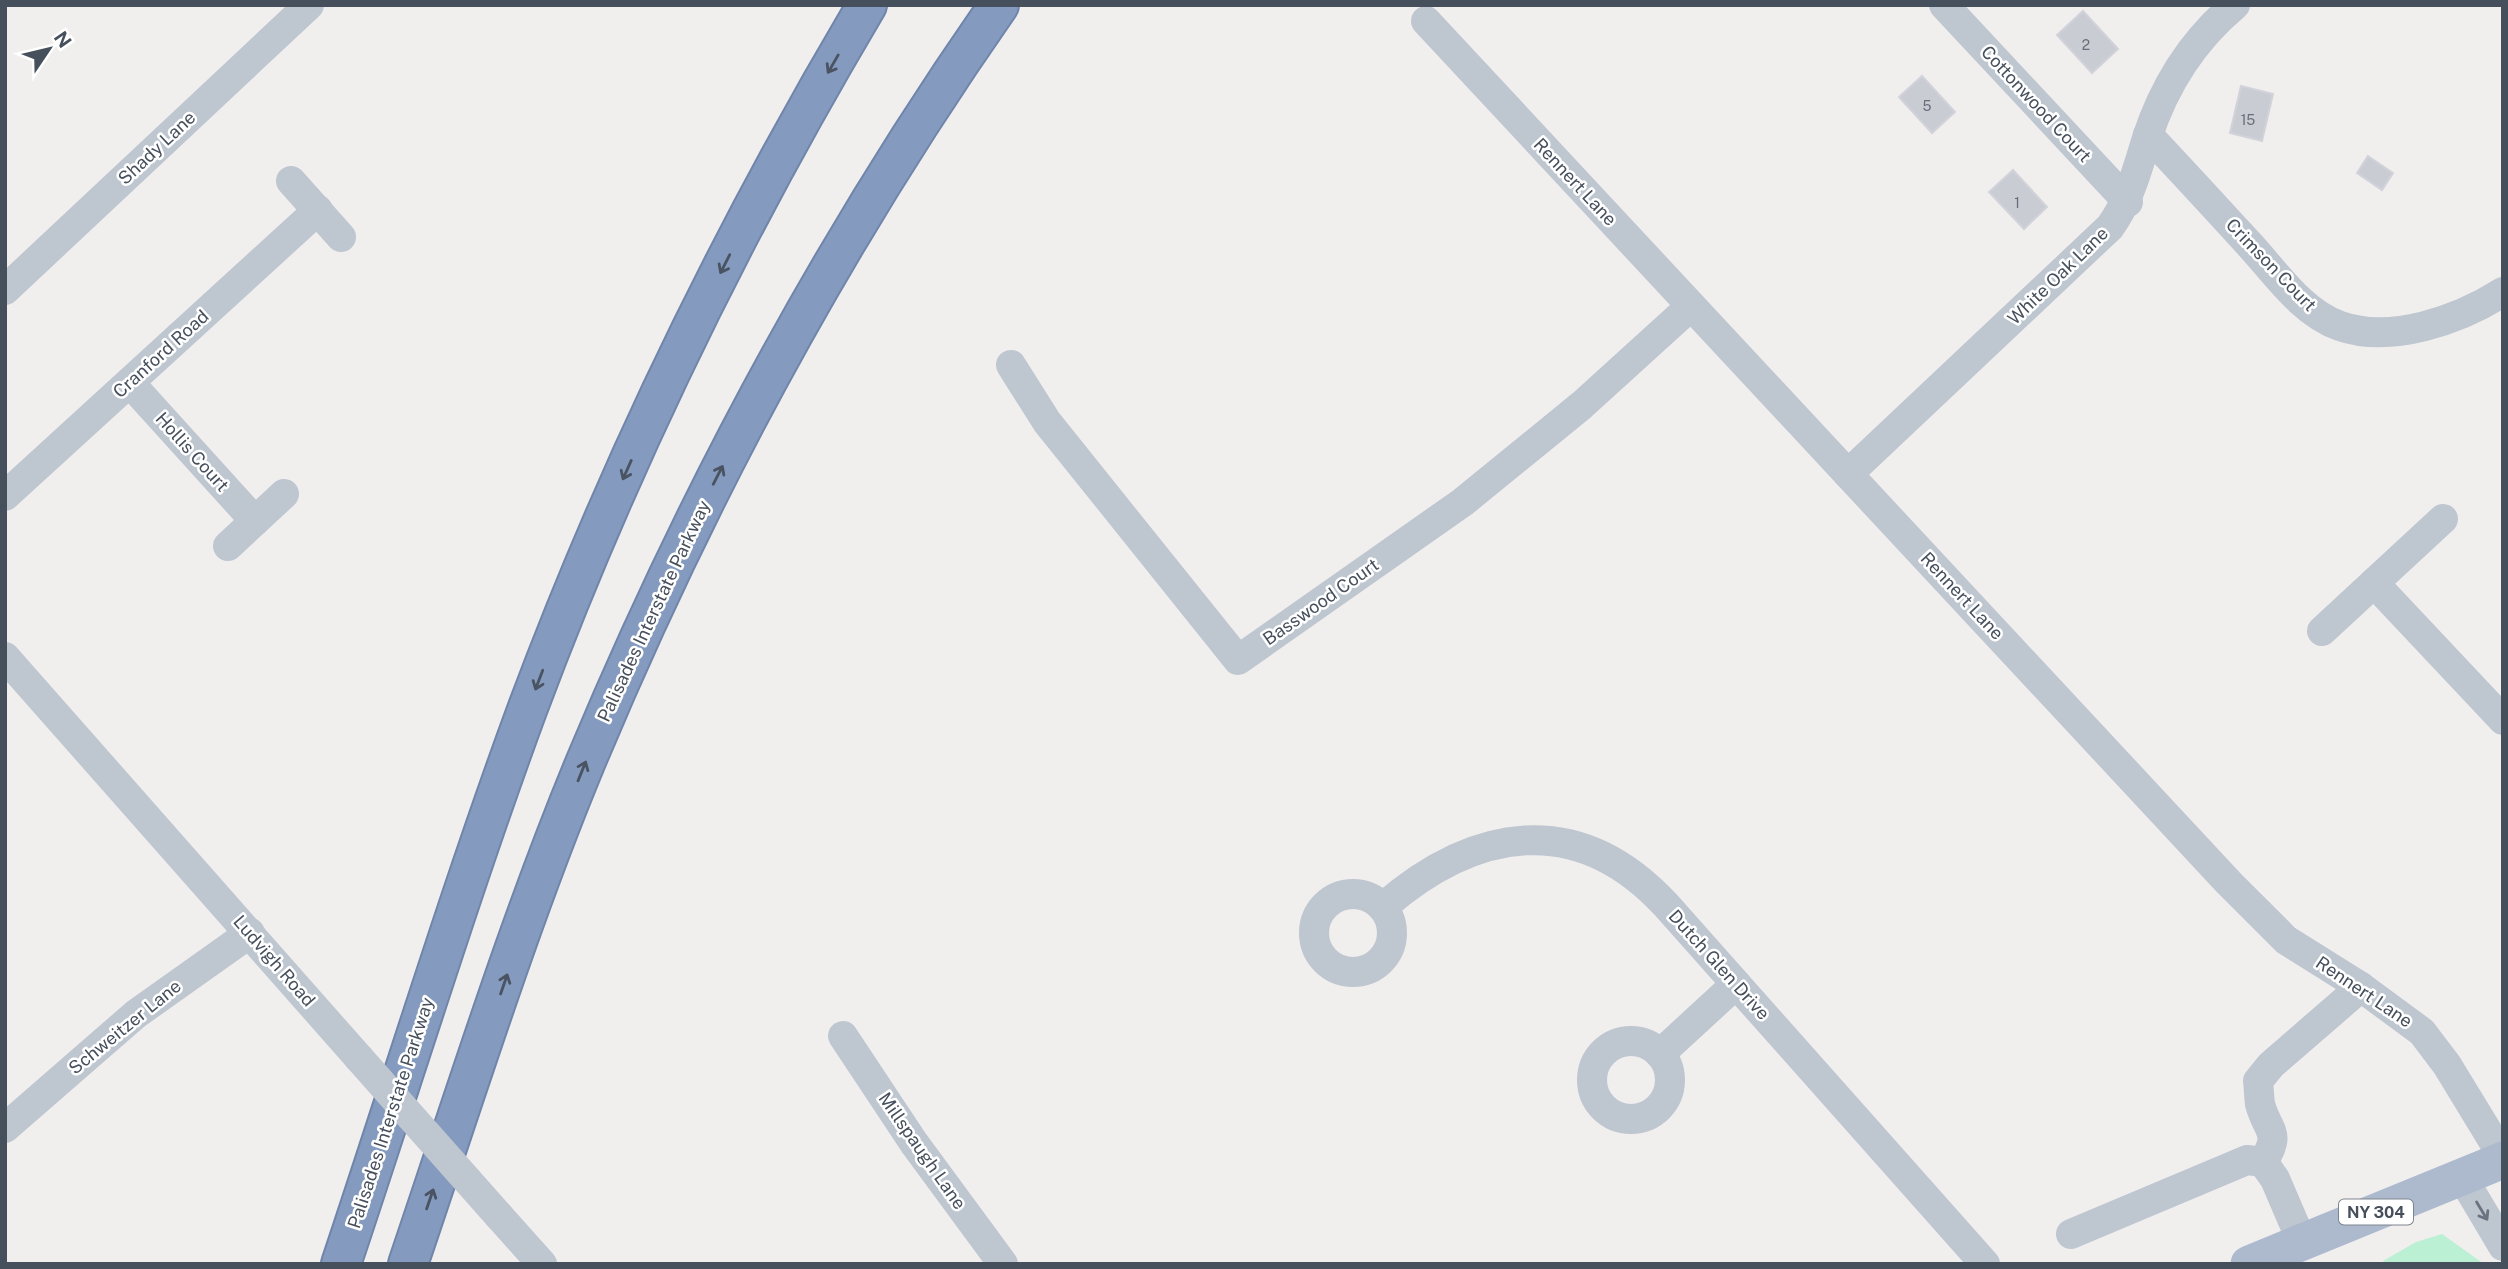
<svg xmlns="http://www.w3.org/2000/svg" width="2508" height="1269" font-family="'Public Sans',sans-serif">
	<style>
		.green { fill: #bbf0d5 }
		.building { fill: #caccd4; stroke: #d2d3da; stroke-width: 2 }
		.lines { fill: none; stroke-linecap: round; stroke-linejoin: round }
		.highway-casing { stroke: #6f85aa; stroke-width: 42 }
		.minor { stroke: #bec6d0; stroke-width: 30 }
		.major { stroke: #adbace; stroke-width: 37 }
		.highway { stroke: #849abe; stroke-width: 38 }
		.minor-bridge { stroke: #bec6d0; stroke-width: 30 }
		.oneway { stroke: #495361 }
		.oneway2 { stroke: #6a737f }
		.labels { text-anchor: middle; stroke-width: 5; stroke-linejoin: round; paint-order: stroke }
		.number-label { font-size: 14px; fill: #676e7a }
		.shield { fill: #fff; stroke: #7e848d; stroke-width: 2 }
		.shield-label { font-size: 16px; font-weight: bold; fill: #464f5c }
		.street-label { font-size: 18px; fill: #464f5c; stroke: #fff }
	</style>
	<rect width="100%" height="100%" fill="#f1eeee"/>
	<!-- green -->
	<polygon class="green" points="2442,1234 2484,1264 2385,1264 2383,1261 2416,1242"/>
	<!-- building -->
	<g class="building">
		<polygon points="2083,11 2118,49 2092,73 2057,35"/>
		<polygon points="1922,76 1955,112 1932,133 1899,97"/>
		<polygon points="2241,86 2273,94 2262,141 2230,133"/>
		<polygon points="2368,156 2393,173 2382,190 2357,173"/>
		<polygon points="2013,170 2047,207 2024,229 1989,192"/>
	</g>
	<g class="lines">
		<!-- highway casing -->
		<g class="highway-casing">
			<g id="highway">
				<path d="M341,1264C403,1079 460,892 527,710C618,466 734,229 867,5"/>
				<path d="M408,1264C465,1096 518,925 586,761C697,495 834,241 999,5"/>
			</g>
		</g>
		<!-- minor -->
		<g class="minor">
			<polyline points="1944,5 2128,202"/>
			<polyline points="1426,21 2229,883 2286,940 2361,987 2422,1032 2447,1065 2503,1157"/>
			<path d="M2148,135C2182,171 2216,208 2249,244C2275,272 2302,313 2340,326C2391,344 2459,320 2503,292"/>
			<polyline points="291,181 341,237"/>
			<polyline points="5,290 309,5"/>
			<polyline points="1011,365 1047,422 1238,660 1463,502 1582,405 1691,306"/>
			<polyline points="130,383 255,521"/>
			<path d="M1848,474L2110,227C2130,199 2137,170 2147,138C2164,86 2193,40 2235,5"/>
			<polyline points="5,496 318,210"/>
			<polyline points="228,546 284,494"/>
			<polyline points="2374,583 2503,720"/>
			<polyline points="2322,631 2443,519"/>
			<polyline points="5,657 359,1058"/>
			<circle cx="1353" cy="933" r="39"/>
			<path d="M1383,907C1474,828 1577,809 1666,905L1985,1264"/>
			<polyline points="843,1036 914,1143 1003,1264"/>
			<circle cx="1631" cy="1080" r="39"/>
			<polyline points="1660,1054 1736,984"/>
			<polyline points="5,1128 136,1014 250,933"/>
			<path d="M2263,1162C2282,1132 2268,1133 2260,1104C2259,1097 2259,1089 2258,1081L2271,1065L2361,987"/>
			<polyline points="2462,1177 2503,1246"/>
			<polyline points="499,1216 542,1264"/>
			<polyline points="2071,1234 2247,1160 2263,1162 2275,1179 2302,1242"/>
		</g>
		<!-- major -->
		<polyline class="major" points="2249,1264 2503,1160"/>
		<!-- highway -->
		<use href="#highway" class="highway"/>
		<!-- minor-bridge -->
		<polyline class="minor-bridge" points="359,1058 499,1216"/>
	</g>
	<!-- one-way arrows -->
	<defs><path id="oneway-shaft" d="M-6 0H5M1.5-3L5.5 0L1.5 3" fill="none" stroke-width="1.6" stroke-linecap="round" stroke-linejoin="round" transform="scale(1.75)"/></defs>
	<g class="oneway">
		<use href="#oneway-shaft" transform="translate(833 64) rotate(120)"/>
		<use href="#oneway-shaft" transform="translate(725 264) rotate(117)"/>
		<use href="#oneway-shaft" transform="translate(627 470) rotate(114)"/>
		<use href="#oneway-shaft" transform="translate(718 475) rotate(-63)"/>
		<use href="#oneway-shaft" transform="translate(539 680) rotate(111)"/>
		<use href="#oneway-shaft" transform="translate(582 771) rotate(-68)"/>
		<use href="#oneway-shaft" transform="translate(504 984) rotate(-71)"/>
		<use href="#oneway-shaft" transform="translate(430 1199) rotate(-71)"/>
	</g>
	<use class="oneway2" href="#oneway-shaft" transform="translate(2482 1211) rotate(59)"/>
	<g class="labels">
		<!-- number labels -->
		<g class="number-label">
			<text x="2086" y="50">2</text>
			<text x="1927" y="111">5</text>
			<text x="2248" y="125">15</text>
			<text x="2017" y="208">1</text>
		</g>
		<!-- shield labels -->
		<rect class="shield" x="2339" y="1199.5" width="74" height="25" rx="5"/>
		<g class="shield-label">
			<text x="2376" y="1218">NY 304</text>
		</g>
		<!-- street labels -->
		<g class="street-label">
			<text transform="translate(2036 104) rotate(47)" y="6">Cottonwood Court</text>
			<text transform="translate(157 148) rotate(-43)" y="6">Shady Lane</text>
			<text transform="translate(1575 182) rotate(47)" y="6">Rennert Lane</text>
			<text transform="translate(2271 265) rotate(46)" y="6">Crimson Court</text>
			<text transform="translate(2058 276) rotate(-44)" y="6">White Oak Lane</text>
			<text transform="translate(161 354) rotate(-42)" y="6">Cranford Road</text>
			<text transform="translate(192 452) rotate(48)" y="6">Hollis Court</text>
			<text transform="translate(1962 596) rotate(47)" y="6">Rennert Lane</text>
			<text transform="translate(1321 602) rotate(-35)" y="6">Basswood Court</text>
			<text transform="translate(654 611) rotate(-65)" y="6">Palisades Interstate Parkway</text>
			<text transform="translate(274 961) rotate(49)" y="6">Ludvigh Road</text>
			<text transform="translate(1719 965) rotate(48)" y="6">Dutch Glen Drive</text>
			<text transform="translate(2364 992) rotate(34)" y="6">Rennert Lane</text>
			<text transform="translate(125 1027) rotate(-39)" y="6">Schweitzer Lane</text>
			<text transform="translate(391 1113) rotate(-72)" y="6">Palisades Interstate Parkway</text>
			<text transform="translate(922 1151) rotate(55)" y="6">Millspaugh Lane</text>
		</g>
	</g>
	<!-- border -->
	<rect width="2508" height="1269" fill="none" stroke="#464f5c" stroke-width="14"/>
	<!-- north arrow -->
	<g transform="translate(49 49) rotate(55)" stroke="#ffffff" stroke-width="5" paint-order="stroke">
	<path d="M0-5L12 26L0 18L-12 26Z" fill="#464f5c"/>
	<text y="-10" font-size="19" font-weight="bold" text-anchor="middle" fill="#464f5c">N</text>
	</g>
</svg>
